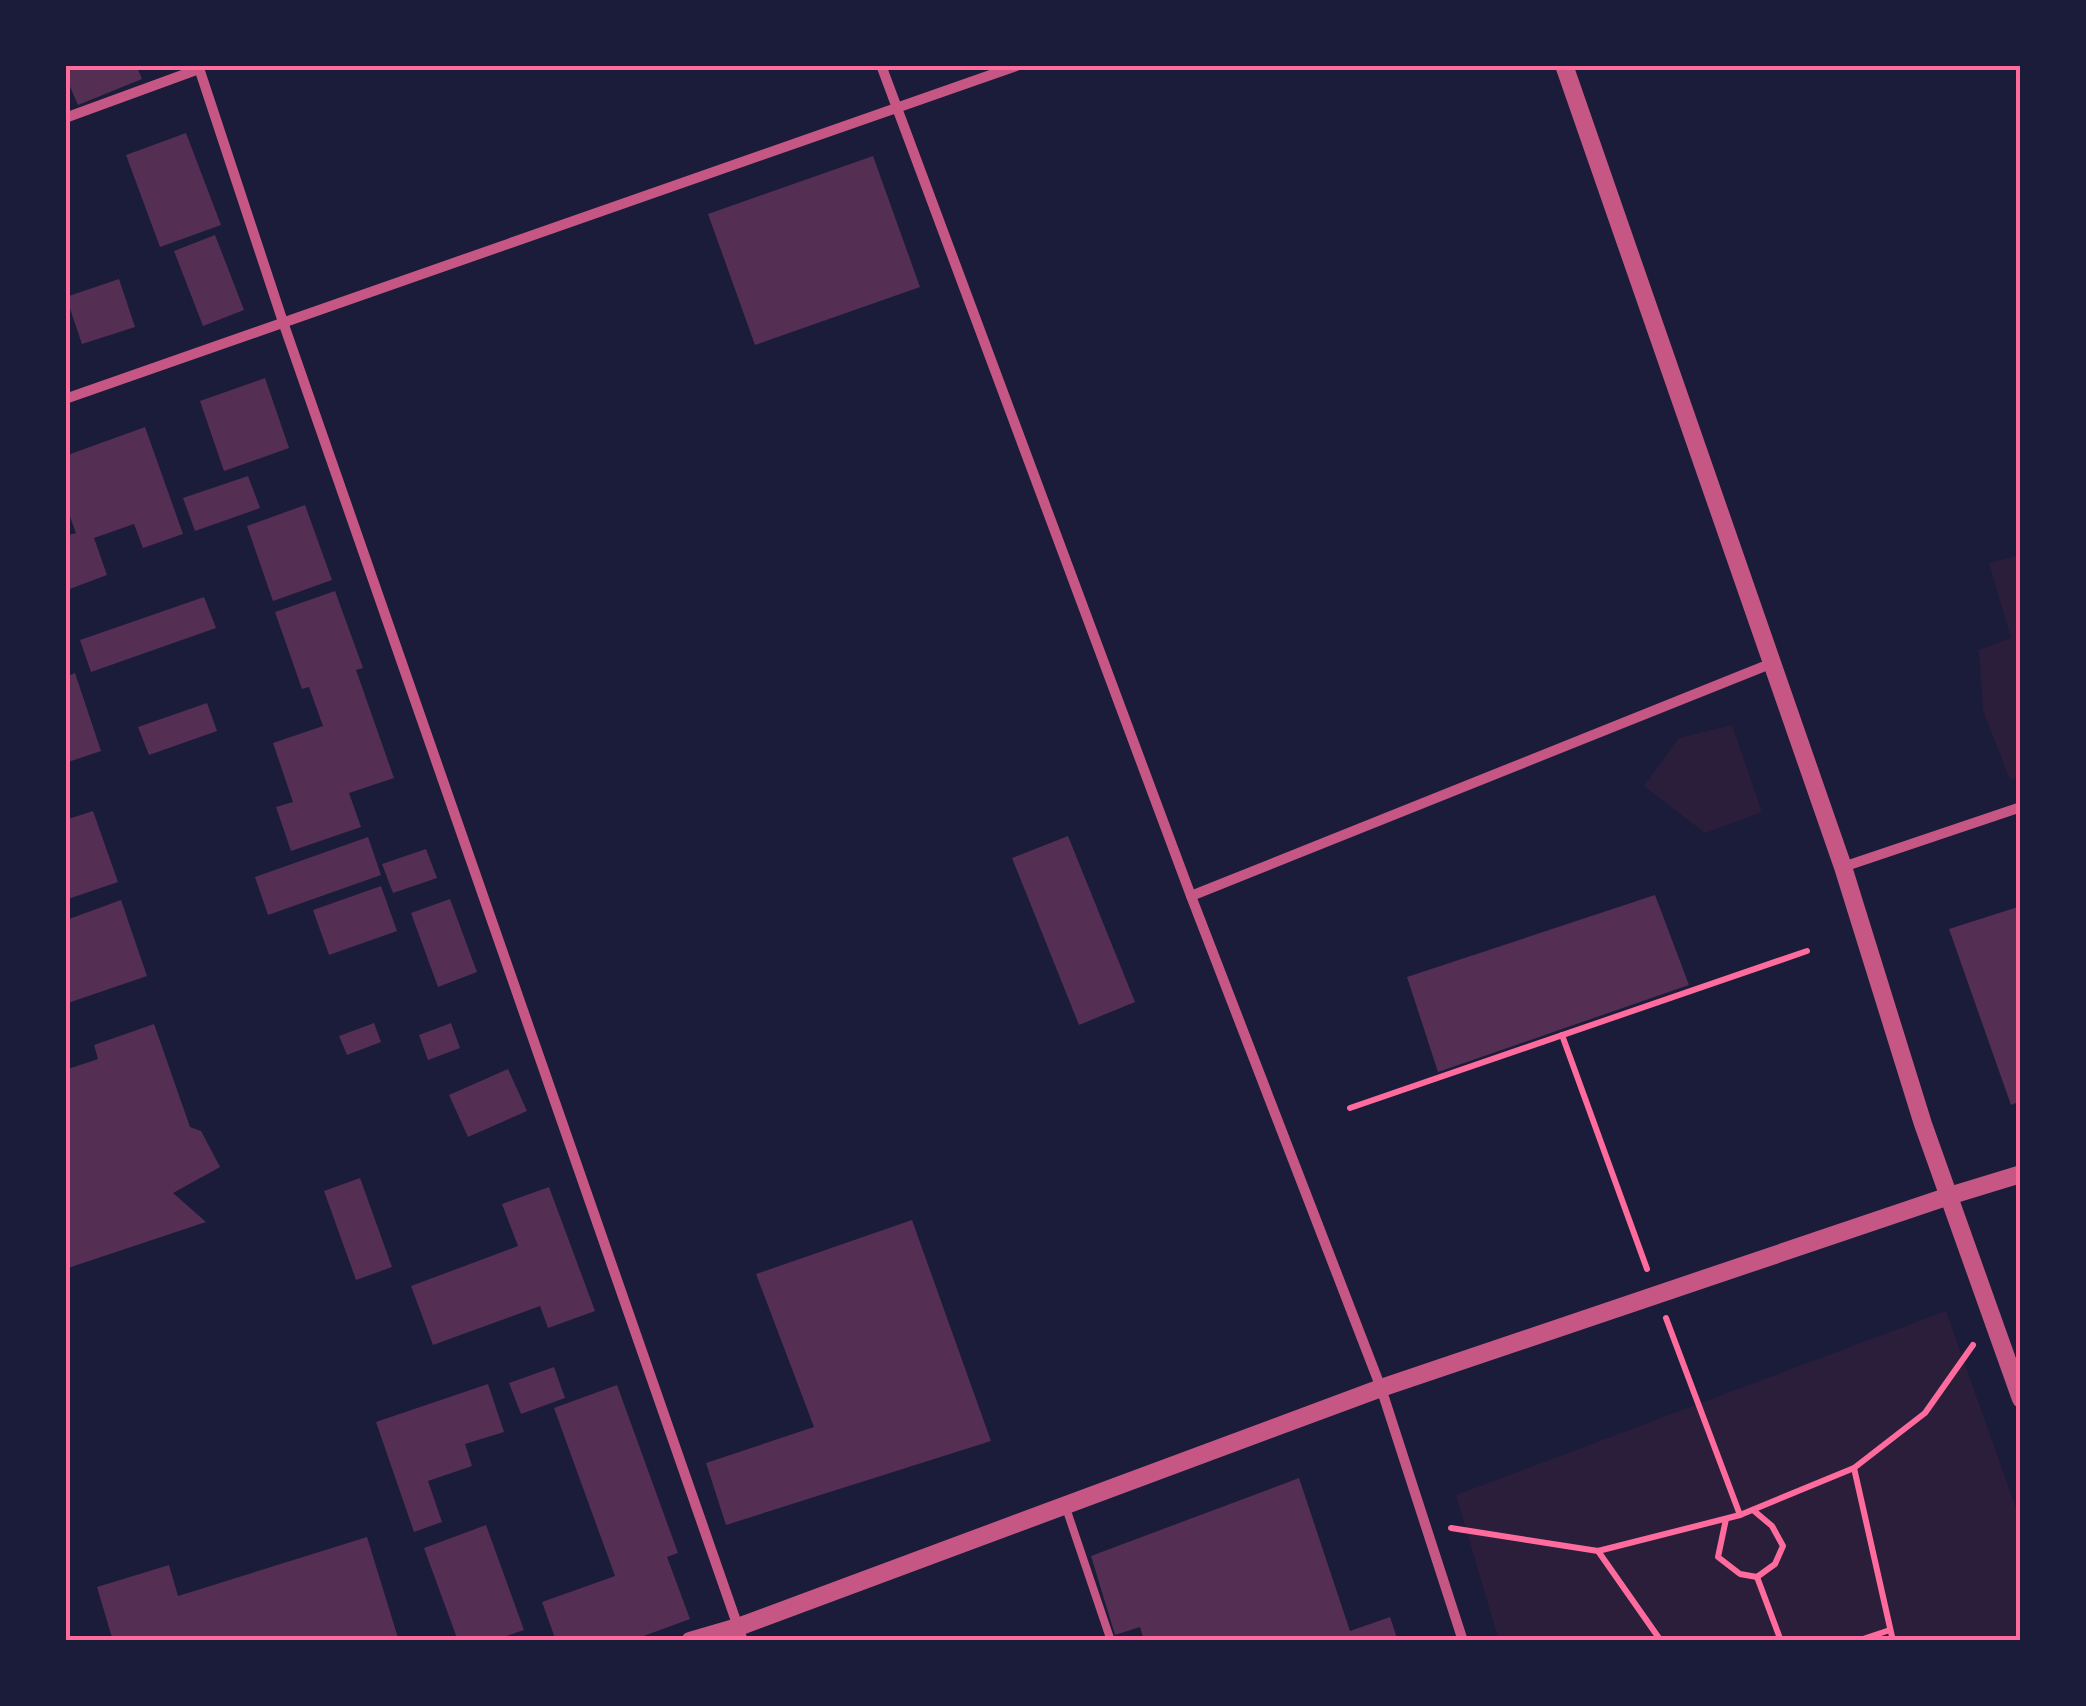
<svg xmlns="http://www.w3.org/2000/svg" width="2086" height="1706" font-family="'Roboto Serif',serif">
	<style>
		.green { fill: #2a1e3b }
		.building { fill: #542f53 }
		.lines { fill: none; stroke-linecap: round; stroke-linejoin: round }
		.path { stroke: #ff6b9d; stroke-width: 6 }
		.service { stroke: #c65784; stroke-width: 8 }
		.minor { stroke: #c65784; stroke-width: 10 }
		.tertiary { stroke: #c65784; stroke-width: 18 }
		.neatline { fill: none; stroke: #ff6b9d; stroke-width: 4 }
	</style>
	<rect width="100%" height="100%" fill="#1b1b3a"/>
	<!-- green -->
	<g class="green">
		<polygon points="2021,555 2021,777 2010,780 1983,710 1979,650 2011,638 1989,563"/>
		<polygon points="1732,725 1762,812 1705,833 1644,786 1679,738"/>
		<polygon points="1946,1311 2021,1522 2021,1641 1499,1641 1456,1495"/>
	</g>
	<!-- building -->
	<g class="building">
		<polygon points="65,65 136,65 142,79 78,105 65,75"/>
		<polygon points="186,133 221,225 160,247 126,155"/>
		<polygon points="873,156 920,287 755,345 708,214"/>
		<polygon points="215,235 244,310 203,326 174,251"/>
		<polygon points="119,279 135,327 82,344 66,297"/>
		<polygon points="265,378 289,448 224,471 200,401"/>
		<polygon points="145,427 183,534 143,548 134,524 94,538 107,575 67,590 65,536 76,533 65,503 65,456"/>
		<polygon points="248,476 260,508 195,531 183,498"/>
		<polygon points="305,505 332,580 273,601 247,526"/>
		<polygon points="335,591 363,668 356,670 394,778 349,793 361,827 291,851 276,807 293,802 273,743 323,726 309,687 302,689 275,612"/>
		<polygon points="204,597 216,628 91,672 80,640"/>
		<polygon points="75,673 101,751 65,763 65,677"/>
		<polygon points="207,703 217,731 149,755 138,727"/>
		<polygon points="93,811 118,882 65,900 65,820"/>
		<polygon points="1068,836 1135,1002 1079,1025 1012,858"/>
		<polygon points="368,837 381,875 268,915 255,877"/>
		<polygon points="426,849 437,878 393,893 382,864"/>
		<polygon points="381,886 397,931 329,955 313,910"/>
		<polygon points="1655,895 1689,985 1438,1072 1407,977"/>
		<polygon points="450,899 477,972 438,987 411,913"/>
		<polygon points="121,900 147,976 65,1004 65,910 69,919"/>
		<polygon points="2021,906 2021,1101 2011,1105 1949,929"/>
		<polygon points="374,1023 381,1042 347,1055 339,1036"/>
		<polygon points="451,1023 460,1048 428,1060 419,1035"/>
		<polygon points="154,1024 190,1127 201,1131 220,1167 173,1193 206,1222 65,1269 65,1070 98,1059 94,1045"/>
		<polygon points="508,1069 527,1111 468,1137 449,1095"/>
		<polygon points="360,1178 392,1267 356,1280 324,1191"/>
		<polygon points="549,1187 595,1311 548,1328 540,1306 433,1345 411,1286 518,1246 502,1204"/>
		<polygon points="912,1220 991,1441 726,1525 706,1463 814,1427 756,1274"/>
		<polygon points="554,1367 565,1398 521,1414 509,1383"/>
		<polygon points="488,1384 504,1432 465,1444 472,1466 428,1481 442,1522 414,1532 376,1422"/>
		<polygon points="617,1385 678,1553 667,1557 690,1619 630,1641 556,1641 542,1602 615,1576 554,1408"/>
		<polygon points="1299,1478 1350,1631 1390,1617 1398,1641 1144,1641 1140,1627 1115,1635 1091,1556"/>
		<polygon points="486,1525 524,1630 492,1641 458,1641 424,1548"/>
		<polygon points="367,1537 399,1641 113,1641 97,1587 169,1565 178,1596"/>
	</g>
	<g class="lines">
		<!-- path -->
		<g class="path">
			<polyline points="1562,1035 1647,1269"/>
			<polyline points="1350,1108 1807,951"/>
			<polyline points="1666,1318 1740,1515"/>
			<polyline points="1854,1468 1893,1641"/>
			<polyline points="1726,1519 1718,1557 1740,1574 1757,1577 1775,1564 1783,1546 1772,1526 1753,1510"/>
			<polyline points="1451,1528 1598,1551 1740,1515 1854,1468 1925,1413 1973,1345"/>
			<polyline points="1598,1551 1661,1641"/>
			<polyline points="1757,1577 1781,1641"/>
			<polyline points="1857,1641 1890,1630"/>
		</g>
		<!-- service -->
		<polyline class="service" points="1065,1505 1111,1641"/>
		<!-- minor -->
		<g class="minor">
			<polyline points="198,65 283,322 743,1641"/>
			<polyline points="881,65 1191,896 1381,1388 1463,1641"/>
			<polyline points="65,118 199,69"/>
			<polyline points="65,399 1019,65"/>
			<polyline points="1843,867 2021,807"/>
			<polyline points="1191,896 1770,664"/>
		</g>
		<!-- tertiary -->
		<g class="tertiary">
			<polyline points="1564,65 1843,867 1923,1124 2021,1399"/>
			<polyline points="690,1641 738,1627 1381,1388 1949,1196 2021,1174"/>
		</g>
	</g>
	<!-- border -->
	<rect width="2086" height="1706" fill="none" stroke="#1b1b3a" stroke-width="135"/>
	<rect x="68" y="68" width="1950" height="1570" class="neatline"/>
</svg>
